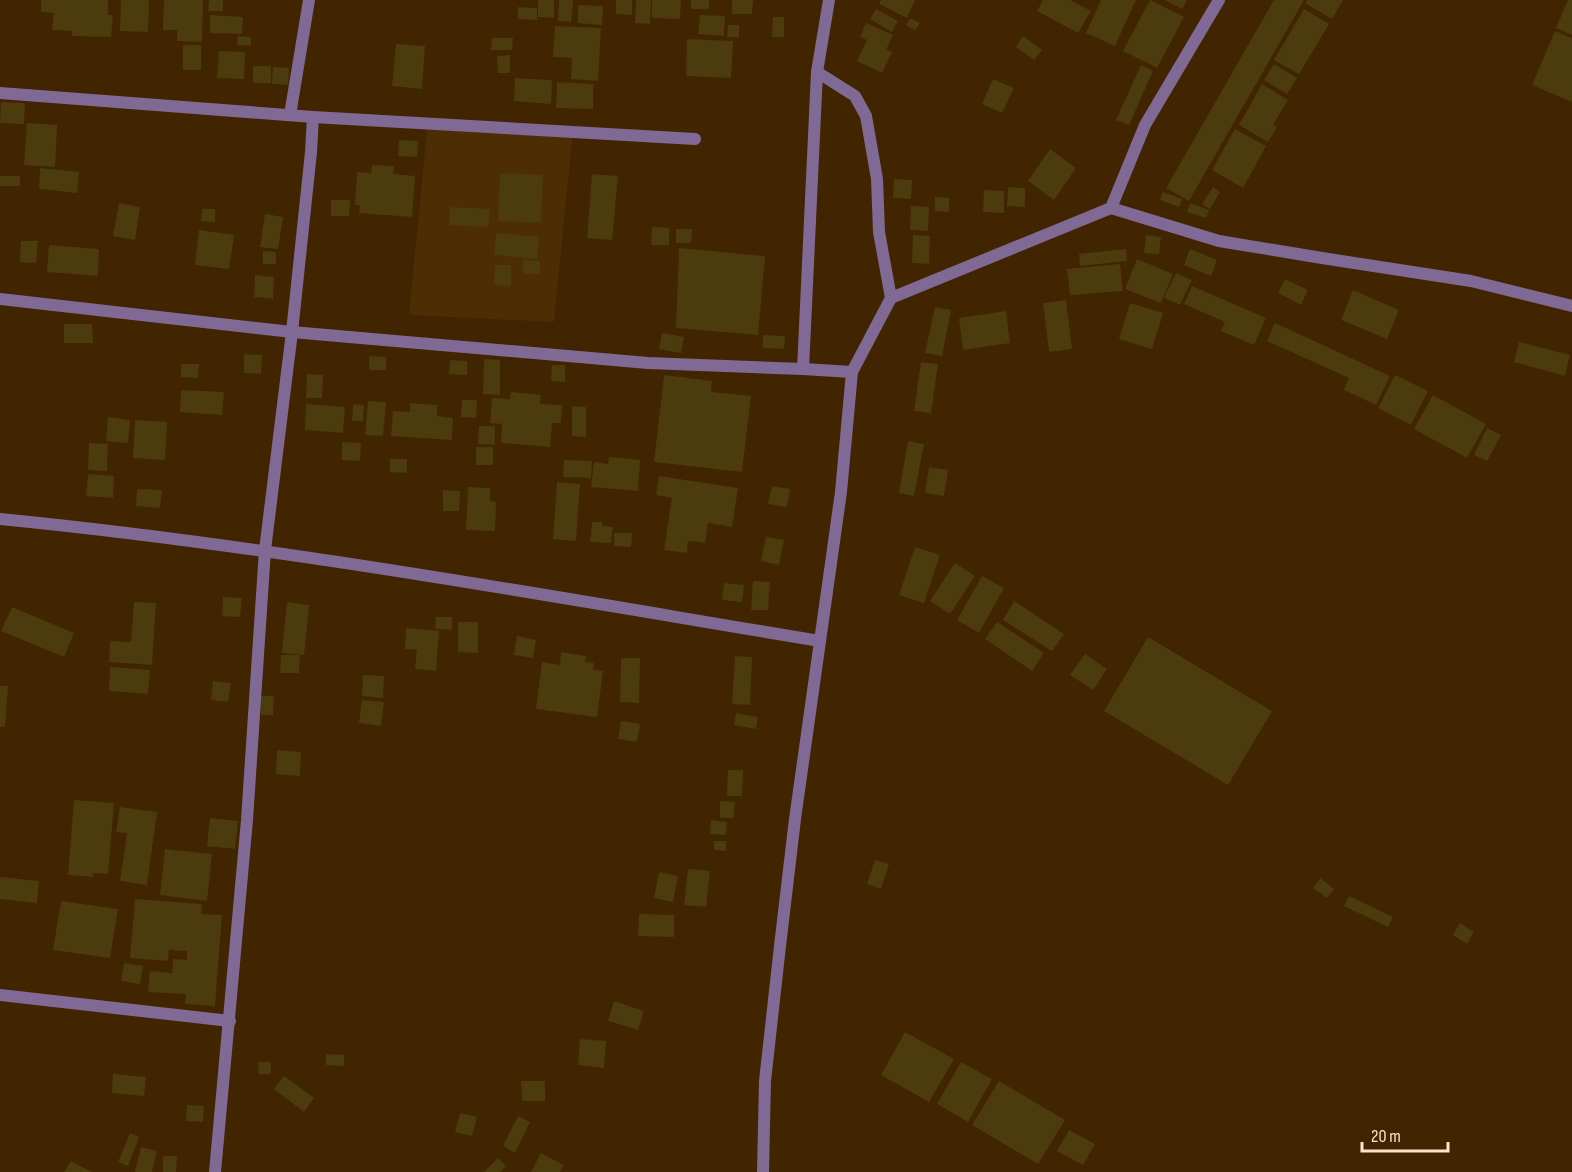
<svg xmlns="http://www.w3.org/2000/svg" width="1572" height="1172" font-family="'Sofia Sans Condensed',sans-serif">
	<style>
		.built { fill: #4d2d04 }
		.building { fill: #4c3b0d }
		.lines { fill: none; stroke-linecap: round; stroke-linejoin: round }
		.lane { stroke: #806a95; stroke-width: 12 }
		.street { stroke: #806a95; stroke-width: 12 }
	</style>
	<rect width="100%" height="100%" fill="#412400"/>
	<!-- built -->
	<polygon class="built" points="428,119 573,129 554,322 409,315"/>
	<!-- building -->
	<g class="building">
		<polygon points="41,0 108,0 108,15 113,15 111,37 72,36 72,31 52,30 54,13 41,12"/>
		<polygon points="121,0 149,0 148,32 120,31"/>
		<polygon points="164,0 203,0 202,42 177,41 177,30 163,30"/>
		<polygon points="209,0 223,0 223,11 208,11"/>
		<polygon points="538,0 554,0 554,18 538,17"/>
		<polygon points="559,0 573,0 571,22 558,21"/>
		<polygon points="616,0 632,0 632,15 616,14"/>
		<polygon points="636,0 651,0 650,24 635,23"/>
		<polygon points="652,0 681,0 680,19 652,18"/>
		<rect x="691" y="0" width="18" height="9"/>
		<polygon points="732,0 753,0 752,14 732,14"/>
		<polygon points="881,0 915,0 907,18 879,4"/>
		<polygon points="1043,0 1070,0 1091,11 1078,33 1037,11"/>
		<polygon points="1101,0 1136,0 1115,46 1086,33"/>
		<polygon points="1150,0 1184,17 1157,68 1123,51"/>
		<polygon points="1165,0 1187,0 1182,9"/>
		<polygon points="1274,0 1304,0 1189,201 1166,188"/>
		<polygon points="1307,0 1343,0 1332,19 1305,3"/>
		<polygon points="1568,0 1572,0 1572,35 1556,28"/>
		<polygon points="578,5 603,6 602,25 578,23"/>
		<polygon points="518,7 537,8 537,20 518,19"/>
		<polygon points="876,9 898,21 892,32 870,19"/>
		<polygon points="1304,9 1329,24 1299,74 1274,60"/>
		<polygon points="210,15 243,17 242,34 210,33"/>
		<polygon points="700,15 725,16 724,36 698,34"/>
		<polygon points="773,17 784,17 784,37 772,37"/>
		<polygon points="910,18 920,23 915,30 906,25"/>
		<polygon points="866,23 893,35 886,50 892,52 882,73 857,61 867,40 860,37"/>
		<polygon points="728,25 739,25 739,37 727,37"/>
		<polygon points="555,26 601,28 598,81 571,79 572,58 553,57"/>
		<polygon points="1555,31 1572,38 1572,102 1532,85"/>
		<polygon points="238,36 251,37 251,46 237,45"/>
		<polygon points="1023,36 1042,50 1034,60 1016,47"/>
		<polygon points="492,38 513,38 512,50 491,50"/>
		<polygon points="687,39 733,41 731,78 686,76"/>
		<polygon points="396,44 425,46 422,89 392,86"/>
		<rect x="183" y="45" width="18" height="25"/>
		<polygon points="219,51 245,52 244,79 217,78"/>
		<polygon points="510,55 510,73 498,73 497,56"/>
		<polygon points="1274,64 1297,78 1287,94 1264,80"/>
		<polygon points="1141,65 1153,71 1129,125 1116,120"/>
		<rect x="253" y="66" width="18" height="17"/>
		<polygon points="273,67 289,68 288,85 272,84"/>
		<polygon points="515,78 552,80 551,104 514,101"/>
		<polygon points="993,79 1014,88 1002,113 982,104"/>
		<polygon points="557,82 593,84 593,109 556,108"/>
		<polygon points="1262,84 1288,100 1273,125 1277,127 1268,142 1239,125"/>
		<polygon points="1,102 25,103 24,124 0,123"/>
		<polygon points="27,123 57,125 55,167 24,165"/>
		<polygon points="1235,129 1266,146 1243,188 1212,170"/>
		<polygon points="399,140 418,141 417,157 398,156"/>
		<polygon points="1050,149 1076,168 1054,200 1028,181"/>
		<polygon points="372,165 394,166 393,174 415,176 412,217 359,213 360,205 355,205 357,172 371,173"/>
		<polygon points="40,168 79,172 77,193 39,189"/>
		<polygon points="500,173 543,175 541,223 498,221"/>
		<polygon points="592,174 618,176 612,240 587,238"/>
		<rect x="0" y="176" width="20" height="10"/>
		<polygon points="894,179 912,180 911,199 893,198"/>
		<polygon points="1008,187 1025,188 1025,207 1007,206"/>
		<polygon points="1213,187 1220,192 1210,209 1202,204"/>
		<polygon points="984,190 1004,191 1004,213 983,212"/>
		<polygon points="1163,192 1182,199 1179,207 1160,200"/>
		<polygon points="935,197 949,198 949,212 935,211"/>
		<polygon points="331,200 350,200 349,216 331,216"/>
		<polygon points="119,203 140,207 135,240 113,236"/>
		<polygon points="1190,203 1209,210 1206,218 1187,212"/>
		<polygon points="911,206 929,207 928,231 910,230"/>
		<polygon points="450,207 490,209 488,227 449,225"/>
		<polygon points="202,209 215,209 215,222 201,221"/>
		<polygon points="265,214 283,217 278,249 260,247"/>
		<polygon points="652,227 669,228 669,245 651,245"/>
		<polygon points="676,229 692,229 691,243 676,243"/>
		<polygon points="199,230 234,235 229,269 195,265"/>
		<polygon points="496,233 539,237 537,259 494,255"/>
		<polygon points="913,235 930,236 929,264 912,263"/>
		<polygon points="1146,235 1161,237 1159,254 1144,253"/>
		<polygon points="21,241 38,241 36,263 20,262"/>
		<polygon points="49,245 99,249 98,276 47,272"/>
		<polygon points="679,248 765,256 758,335 676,328"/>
		<polygon points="1126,249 1127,261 1080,266 1079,254"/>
		<polygon points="1190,249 1217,260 1211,276 1184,265"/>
		<polygon points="263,251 276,252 276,264 263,264"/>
		<polygon points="1137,259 1173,274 1161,303 1125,289"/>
		<polygon points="523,260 540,261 540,274 523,274"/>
		<polygon points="1120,264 1123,291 1070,295 1067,269"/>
		<polygon points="495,265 511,265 511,286 494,285"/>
		<polygon points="1176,273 1192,280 1180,305 1164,298"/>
		<polygon points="255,275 274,277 273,299 254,297"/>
		<polygon points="1285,279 1308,290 1301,305 1278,293"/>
		<polygon points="1192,286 1266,318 1254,345 1221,331 1225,322 1184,304"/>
		<polygon points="1353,290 1399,310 1387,339 1341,320"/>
		<polygon points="1066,300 1072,349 1049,352 1043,303"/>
		<polygon points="1130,303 1163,313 1152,349 1119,339"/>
		<polygon points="935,307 951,310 942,356 925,353"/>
		<polygon points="1006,311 1010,343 963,350 959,318"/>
		<polygon points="1275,323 1390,376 1376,405 1344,390 1349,378 1267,341"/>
		<polygon points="64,324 92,324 93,343 64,343"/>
		<polygon points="662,333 684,337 681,353 659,349"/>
		<polygon points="763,335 785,336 784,349 763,348"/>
		<polygon points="1519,342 1570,355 1565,376 1514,362"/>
		<polygon points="244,354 262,355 261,374 244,373"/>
		<polygon points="369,356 386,357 386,370 369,370"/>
		<polygon points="484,359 500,360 500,395 483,394"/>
		<polygon points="450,360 467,361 467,375 449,374"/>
		<polygon points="921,362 938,364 931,413 914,411"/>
		<polygon points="181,364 199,364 198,378 181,377"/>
		<polygon points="552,365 565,365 565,382 551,381"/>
		<polygon points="307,374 323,375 322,398 306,398"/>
		<polygon points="664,375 712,381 711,392 751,396 742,472 654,462"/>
		<polygon points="1395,375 1428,391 1411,425 1378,408"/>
		<polygon points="181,390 224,392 222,415 180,412"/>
		<polygon points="511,392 541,395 540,404 562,405 561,423 552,423 550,447 501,443 502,424 490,423 492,398 510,399"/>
		<polygon points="1433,395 1486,424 1467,458 1414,429"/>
		<polygon points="462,400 477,400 476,418 461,417"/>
		<polygon points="368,401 386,402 383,436 365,435"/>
		<polygon points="410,403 437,405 437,416 453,418 452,440 391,436 393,411 410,412"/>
		<polygon points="306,404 345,407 343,433 305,430"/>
		<polygon points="353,404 364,405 363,421 352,421"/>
		<polygon points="572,406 586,407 586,437 572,436"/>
		<polygon points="108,417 130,420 128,443 106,441"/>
		<polygon points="135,420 167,422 165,460 133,458"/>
		<polygon points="479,426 495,426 495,445 478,444"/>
		<polygon points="1487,428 1501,435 1487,461 1474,455"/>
		<polygon points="908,441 924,444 914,496 899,493"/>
		<polygon points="342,442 361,443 360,461 342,460"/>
		<polygon points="89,443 108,444 107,471 88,470"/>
		<rect x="476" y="447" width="17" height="18"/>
		<polygon points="609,457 640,460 638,491 591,487 594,462 608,464"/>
		<polygon points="390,459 407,459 407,473 390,472"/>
		<polygon points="564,460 592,461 591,478 563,477"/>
		<polygon points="929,467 948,470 944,496 925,493"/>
		<polygon points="88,474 114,476 113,498 86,496"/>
		<polygon points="659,476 738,488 732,527 708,523 705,543 688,541 687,553 664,550 672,498 656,495"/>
		<polygon points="557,482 580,484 576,541 553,539"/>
		<polygon points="772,486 790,489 787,507 768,504"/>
		<polygon points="468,487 490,488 490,501 496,502 495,531 466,530"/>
		<polygon points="137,489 162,490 160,508 136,506"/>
		<polygon points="443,490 460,491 459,511 443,511"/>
		<polygon points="592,522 602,522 602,526 613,527 611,543 590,542"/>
		<polygon points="614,533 632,533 631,547 614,546"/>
		<polygon points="766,537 784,540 779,565 761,561"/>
		<polygon points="915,547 940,555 924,603 899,595"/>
		<polygon points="955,563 975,576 950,614 930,601"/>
		<polygon points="982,576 1004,588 979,633 957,620"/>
		<polygon points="753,581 770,582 768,610 751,610"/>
		<polygon points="724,583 744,585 742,602 722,600"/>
		<polygon points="223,597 242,598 240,617 222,616"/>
		<polygon points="1014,601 1064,634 1052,651 1003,620"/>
		<polygon points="134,602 156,603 152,665 109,662 110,641 131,642"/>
		<polygon points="287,602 309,605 304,655 282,653"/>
		<polygon points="12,607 74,633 64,657 1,631"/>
		<polygon points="436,617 452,617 452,630 435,629"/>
		<polygon points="458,622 478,622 478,653 458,652"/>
		<polygon points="997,622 1044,653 1032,671 985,639"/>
		<polygon points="406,628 439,631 436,671 415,669 417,650 405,649"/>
		<polygon points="517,636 536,640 533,658 514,655"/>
		<polygon points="1148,637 1272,711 1228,785 1104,711"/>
		<polygon points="561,652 586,656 585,662 594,663 593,670 603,671 597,717 536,709 542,662 560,665"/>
		<polygon points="1085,654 1107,669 1093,690 1070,675"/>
		<polygon points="281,655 300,655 299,673 280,673"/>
		<polygon points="735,656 752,657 750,705 732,704"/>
		<polygon points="621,658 640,658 639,703 620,702"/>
		<polygon points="110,667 150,670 148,694 109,691"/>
		<polygon points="363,675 384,676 383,698 362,696"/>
		<polygon points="213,681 231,683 228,702 211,700"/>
		<polygon points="0,686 8,686 5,727 0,727"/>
		<polygon points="261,696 274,696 273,715 261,715"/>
		<polygon points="362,700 384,702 381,726 359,723"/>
		<polygon points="736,713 758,717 756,729 734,725"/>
		<polygon points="621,721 640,724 637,742 618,739"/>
		<polygon points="277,750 301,752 300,776 276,774"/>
		<polygon points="728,770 743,770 742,796 727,796"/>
		<polygon points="74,800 114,803 108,874 93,873 93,877 68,875"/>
		<polygon points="720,801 735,802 733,818 720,818"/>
		<polygon points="120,807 157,812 147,885 120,881 127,833 116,832"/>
		<polygon points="210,818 238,821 235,849 207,846"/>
		<polygon points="711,820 727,822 726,835 710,834"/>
		<polygon points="714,841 726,841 726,851 714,850"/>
		<polygon points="165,849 212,854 207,901 160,895"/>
		<polygon points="875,860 889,864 881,889 867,884"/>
		<polygon points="688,869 710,871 706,907 684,905"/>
		<polygon points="659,872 678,876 673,902 654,898"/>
		<polygon points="0,877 39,881 37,903 0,899"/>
		<polygon points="1320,878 1334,889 1327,898 1313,888"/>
		<polygon points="1349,896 1393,917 1388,927 1344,906"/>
		<polygon points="135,899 202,904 201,914 222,915 215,1006 185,1004 186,994 148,992 150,971 172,973 173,959 187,960 187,951 169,950 168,961 130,958"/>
		<polygon points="61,901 118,909 110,958 53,950"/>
		<polygon points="639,914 674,915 674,937 638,936"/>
		<polygon points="1460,923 1474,932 1467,944 1453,935"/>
		<polygon points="124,963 143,966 140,984 121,981"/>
		<polygon points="614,1001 644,1011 638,1030 608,1021"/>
		<polygon points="905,1032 954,1059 929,1102 881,1075"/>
		<polygon points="580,1039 606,1041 604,1068 578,1065"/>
		<polygon points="326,1054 344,1055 344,1066 326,1065"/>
		<polygon points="258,1062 271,1062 271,1074 259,1074"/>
		<polygon points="961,1062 992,1079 968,1122 937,1104"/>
		<polygon points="113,1074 146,1077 144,1096 112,1093"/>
		<polygon points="284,1076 314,1098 304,1112 274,1089"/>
		<polygon points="521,1081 545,1081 545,1101 522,1101"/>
		<polygon points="999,1081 1065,1120 1038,1164 972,1125"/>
		<polygon points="187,1105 204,1106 203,1122 186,1121"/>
		<polygon points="460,1113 477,1117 472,1136 455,1132"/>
		<polygon points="518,1116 530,1122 515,1153 503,1146"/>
		<polygon points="1069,1130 1095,1144 1083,1165 1057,1151"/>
		<polygon points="130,1133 139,1137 128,1166 118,1162"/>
		<polygon points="141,1147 157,1151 152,1172 135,1172"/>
		<polygon points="541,1153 564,1165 560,1172 531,1172"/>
		<polygon points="163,1156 177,1156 176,1172 163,1172"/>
		<polygon points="498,1158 506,1166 500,1172 484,1172"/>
		<polygon points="71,1161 92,1172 64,1172"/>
	</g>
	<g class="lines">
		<!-- lane -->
		<g class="lane">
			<polyline points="817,72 855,96 866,116 877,179 879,232 891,298"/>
			<polyline points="1111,208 1219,241 1322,258 1471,281 1572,306"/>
		</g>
		<!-- street -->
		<g class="street">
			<polyline points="0,93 313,117 695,139"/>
			<polyline points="290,115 309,0"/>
			<polyline points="0,299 292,332 648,363 803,369 852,372"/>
			<polyline points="803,369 817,72 829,0"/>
			<path d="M0,519C275,546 548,596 820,641"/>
			<polyline points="0,995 230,1021"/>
			<polyline points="215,1172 247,820 265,550 292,332 311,152 313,117"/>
			<polyline points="763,1172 765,1081 780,946 795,819 841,492 852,372 891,298 1111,208 1145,125 1219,0"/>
		</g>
	</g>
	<!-- scale -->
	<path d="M1362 1142v9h86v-9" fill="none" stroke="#fde3ca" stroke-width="3"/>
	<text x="1371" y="1142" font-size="18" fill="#fde3ca" stroke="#412400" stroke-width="4.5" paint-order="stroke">20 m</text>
</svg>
